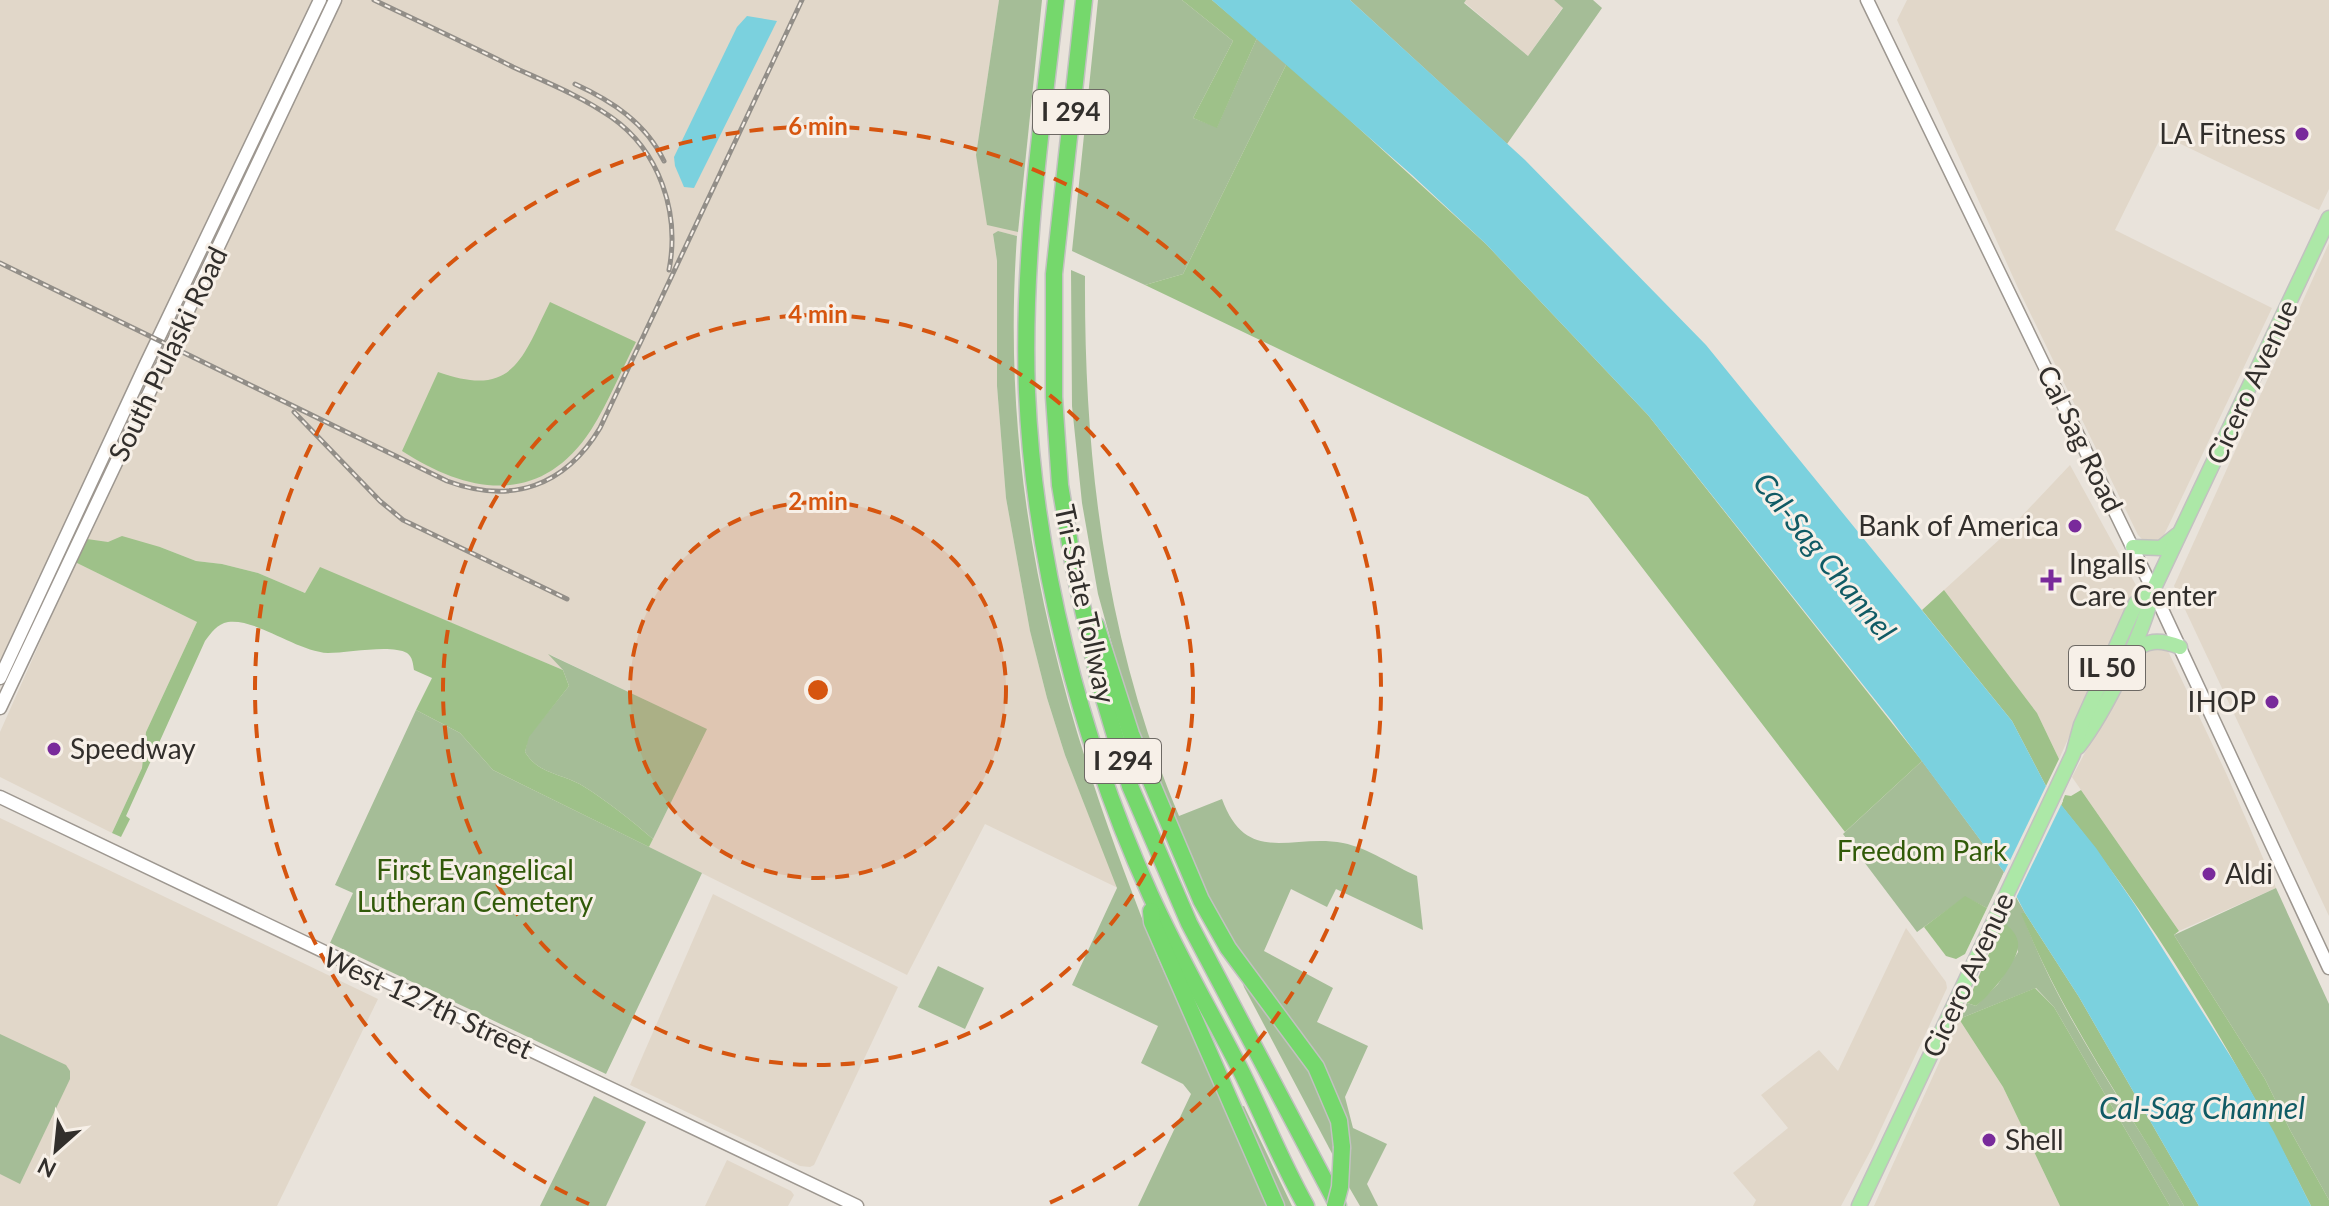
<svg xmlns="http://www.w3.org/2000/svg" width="2329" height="1206" font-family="Lato,sans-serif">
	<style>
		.built { fill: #e1d7c9 }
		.green { fill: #a5bd97 }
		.forest { fill: #9ec189 }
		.water { fill: #7bd1de }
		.pier { fill: #e9e3db }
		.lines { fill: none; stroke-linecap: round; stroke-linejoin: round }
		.secondary-casing { stroke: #9d9790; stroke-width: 15 }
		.primary-casing { stroke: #c2c1c0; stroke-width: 17 }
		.highway-casing { stroke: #c2c1c0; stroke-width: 19 }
		.secondary { stroke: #fff; stroke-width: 12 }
		.primary { stroke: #ace8a7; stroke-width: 14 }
		.highway { stroke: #75d86c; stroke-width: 16 }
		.rail-casing { stroke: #928e88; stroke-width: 5 }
		.rail { stroke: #f7f0e8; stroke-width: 2; stroke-dasharray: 6; stroke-linecap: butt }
		.highway-bridge-casing { stroke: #c2c1c0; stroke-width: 19; stroke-linecap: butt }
		.highway-bridge { stroke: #75d86c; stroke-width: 16 }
		.ring { fill: none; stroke: #d6550f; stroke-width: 4; stroke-dasharray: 14 10 }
		.poi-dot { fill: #792a9b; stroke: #f7f0e8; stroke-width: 3 }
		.labels { text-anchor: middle; stroke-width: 6; stroke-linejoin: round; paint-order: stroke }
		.shield { fill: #f7f0e8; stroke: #6d6964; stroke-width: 2 }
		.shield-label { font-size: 26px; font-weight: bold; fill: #322f2c }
		.poi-label { font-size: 28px; fill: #322f2c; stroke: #f7f0e8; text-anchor: start }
		.street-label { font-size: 28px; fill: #322f2c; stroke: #f7f0e8 }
		.park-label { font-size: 28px; fill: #315a09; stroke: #f7f0e8 }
		.water-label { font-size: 30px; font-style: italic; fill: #105b65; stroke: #f7f0e8 }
		.centre { fill: #d6550f; stroke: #f7f0e8; stroke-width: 4 }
		.ring-label { font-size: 24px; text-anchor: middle; font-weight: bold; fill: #d6550f; stroke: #f7f0e8; stroke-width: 6; stroke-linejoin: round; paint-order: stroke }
	</style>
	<rect width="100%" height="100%" fill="#e9e3db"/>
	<!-- built -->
	<g class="built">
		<polygon points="0,0 999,0 976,155 1000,224 1018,232 1017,236 998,231 993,235 997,261 997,386 1006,498 1030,631 1047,698 1065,755 1118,888 985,824 907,975 649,847 706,729 551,655 563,670 320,568 305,593 258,573 222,564 196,561 160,547 76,562 197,622 146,732 142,768 112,833 0,777 0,732 64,588 39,576 0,661"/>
		<polygon points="1466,0 1554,0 1563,7 1528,56 1464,2"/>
		<polygon points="1907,0 2329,0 2329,189 2319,210 2164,136 2158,143 2115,230 2272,308 2164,535 2156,543 2145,542 2138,535 2018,288 1897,20"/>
		<polygon points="2329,243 2329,916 2174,586"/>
		<polygon points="2070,465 2137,587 2059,759 2037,713 1944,590 2001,538"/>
		<polygon points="2163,647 2168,651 2226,773 2276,888 2179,931 2072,777 2140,649"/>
		<polygon points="0,818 378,999 277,1206 0,1206"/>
		<polygon points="713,894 898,987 814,1165 810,1167 800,1166 630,1085"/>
		<polygon points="1906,928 1946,982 1947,988 1872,1148 1841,1206 1753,1206 1756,1200 1733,1173 1788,1128 1761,1095 1819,1050 1838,1071"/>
		<polygon points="1959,1019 2003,1087 2060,1206 1874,1206"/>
		<polygon points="727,1160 791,1191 794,1195 788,1206 705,1206"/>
	</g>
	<!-- green -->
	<g class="green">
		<polygon points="999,0 1042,0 1018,232 987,225 976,155"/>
		<polygon points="1098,0 1182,0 1233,41 1193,118 1217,127 1257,38 1287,63 1183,274 1145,285 1072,251"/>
		<polygon points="1350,0 1466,0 1464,3 1528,56 1563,8 1554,0 1593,0 1602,8 1507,144"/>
		<path d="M998,231L1017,236C999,488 1057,704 1149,936C1160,966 1175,995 1188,1024C1216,1085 1243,1145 1270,1206H1138L1191,1094L1183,1084L1141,1063L1158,1026L1072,985L1117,888L1065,755L1047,698L1030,631L1006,498L997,386V261L993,234Z"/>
		<path d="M1071,270L1085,276C1084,463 1106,643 1179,816L1222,799C1247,867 1292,833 1343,843C1368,848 1394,866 1417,876L1423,930L1336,889L1327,907L1291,889L1264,951L1333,988L1317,1022L1368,1046L1345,1097L1353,1128L1387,1144L1367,1184L1378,1206H1360L1346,1182V1128L1199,885L1130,710L1098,594L1082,503L1072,406Z"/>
		<path d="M548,654L707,729L653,839C632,821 606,800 583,786C562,773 539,775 525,752L528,737L569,686L563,670Z"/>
		<polygon points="416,710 460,733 493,770 702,873 606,1074 330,943 353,893 335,885"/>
		<polygon points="1922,761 2004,872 1987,908 1965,897 1917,932 1843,834"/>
		<polygon points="2276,888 2329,1004 2329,1200 2290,1130 2265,1079 2174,935"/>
		<path d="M2016,897L2025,913H2022C2060,1019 2130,1109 2184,1206H2170L2054,1007L2036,988L1959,1019L1967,1003L1976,1006L1998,984L2018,952L2013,932L2003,922Z"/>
		<polygon points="938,966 984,988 965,1029 918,1007"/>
		<polygon points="1241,977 1311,1069 1331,1120 1336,1161 1244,987"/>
		<polygon points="0,1034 66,1065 70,1071 70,1079 20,1184 0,1174"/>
		<polygon points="594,1096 646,1122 606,1206 540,1206"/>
		<polygon points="1244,1106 1292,1206 1282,1206 1270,1172 1240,1107"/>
	</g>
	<!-- forest -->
	<g class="forest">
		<polygon points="1182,0 1212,0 1257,38 1217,128 1193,118 1233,41"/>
		<polygon points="1287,63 1486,244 1648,415 1922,761 1845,832 1588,497 1145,285 1183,274"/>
		<path d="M550,302L636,342C621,371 608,403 591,430C541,506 470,495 402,451L438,372C514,399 522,358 550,302Z"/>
		<path d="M122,536L160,547L196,561L222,564L258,573L305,593L320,567L563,670L569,686L529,737L525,752C539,775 562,773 583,786C606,800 632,821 653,839L649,847L493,770L460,733L416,710L432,678L414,670C413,665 413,657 407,653C391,644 347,653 328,653C296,651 256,618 228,622C217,624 211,633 205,641L126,816L130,819L121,837L112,833L142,768L146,732L197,622L75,562L87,539L108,542Z"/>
		<polygon points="1944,590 2037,713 2059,759 2046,786 2012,721 1922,610"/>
		<path d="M2081,790L2179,931L2174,935L2265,1079L2290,1130L2329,1200V1206H2311C2241,1066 2160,927 2061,805L2065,795L2071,796Z"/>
		<polygon points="1965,896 1987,908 1965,954 1956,959 1946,956 1924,927"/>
		<path d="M2021,913H2025L2079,997L2199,1206H2184C2129,1109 2062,1018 2021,913Z"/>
		<path d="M2003,922C2010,927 2016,933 2018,942C2021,960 1989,996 1976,1006L1967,1003Z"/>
		<polygon points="2035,988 2054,1007 2170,1206 2060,1206 2003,1087 1959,1019"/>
	</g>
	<!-- water -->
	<g class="water">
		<polygon points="1212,0 1350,0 1525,160 1706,345 2012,721 2046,786 2096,848 2135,905 2236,1065 2274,1132 2311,1206 2199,1206 2079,997 2025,913 2004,872 1892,721 1648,415 1486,244 1412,175"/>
		<polygon points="747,16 777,21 694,188 684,187 675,166 674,157 737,27"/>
	</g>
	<!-- pier -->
	<polygon class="pier" points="2046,786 2054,790 2063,801 2014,902 2002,877"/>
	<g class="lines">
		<!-- secondary casing -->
		<g class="secondary-casing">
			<g id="secondary">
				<polyline points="1867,0 2153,590 2329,968"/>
				<polyline points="0,678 146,364 320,0"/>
				<polyline points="0,708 335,0"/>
				<polyline points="0,797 857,1206"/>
			</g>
		</g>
		<!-- primary casing -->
		<g class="primary-casing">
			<g id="primary">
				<polyline points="2133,547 2161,548 2177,535"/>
				<path d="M2130,655C2145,639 2160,639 2180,647"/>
				<path d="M2078,747C2105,712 2144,633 2153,590L2329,218"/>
				<polyline points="1859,1206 2073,754 2081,725 2136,603 2153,590"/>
			</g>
		</g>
		<!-- highway casing -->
		<g class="highway-casing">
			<g id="highway">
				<path d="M1056,0C1041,130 1022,260 1027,392C1034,559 1081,742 1150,894C1176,952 1208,1007 1237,1063C1261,1110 1280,1160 1306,1206"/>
				<polyline points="1084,0 1054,274 1054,397 1060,485 1075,574 1099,682 1130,786 1189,923 1338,1206"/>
				<polyline points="1096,625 1131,734 1201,900 1228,948 1316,1067 1339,1121 1342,1147"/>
				<polyline points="1151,911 1152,922 1276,1206"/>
			</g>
		</g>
		<!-- secondary -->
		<use href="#secondary" class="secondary"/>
		<!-- primary -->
		<use href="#primary" class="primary"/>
		<!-- highway -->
		<use href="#highway" class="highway"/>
		<!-- rail casing -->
		<g class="rail-casing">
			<g id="rail">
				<path d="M374,0C420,22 467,44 513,67C546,82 581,96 611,117C660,151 680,213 669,270"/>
				<path d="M575,84C612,101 646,123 664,161"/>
				<path d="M0,263L447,481C512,505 565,486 600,428L802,0"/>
				<polyline points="294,412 380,501 403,520 567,599"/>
			</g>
		</g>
		<!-- rail -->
		<use href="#rail" class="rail"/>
		<!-- highway-bridge casing -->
		<g class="highway-bridge-casing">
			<polyline id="highway-bridge" points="1335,1206 1340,1187 1342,1147"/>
		</g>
		<!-- highway-bridge -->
		<use href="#highway-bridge" class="highway-bridge"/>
	</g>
	<!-- distance rings -->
	<circle cx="818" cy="690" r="188" fill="#d6550f" fill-opacity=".12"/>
	<g class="ring">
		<circle cx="818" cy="690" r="188"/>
		<circle cx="818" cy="690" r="375"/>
		<path d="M589 1204A563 563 0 1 1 1047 1204"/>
	</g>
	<!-- markers -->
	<g class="poi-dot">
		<circle cx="2302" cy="134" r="8"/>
		<circle cx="2075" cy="526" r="8"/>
		<path d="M2047 568h8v8h8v8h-8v8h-8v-8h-8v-8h8z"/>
		<circle cx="2272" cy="702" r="8"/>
		<circle cx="54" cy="749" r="8"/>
		<circle cx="2209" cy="874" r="8"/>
		<circle cx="1989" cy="1140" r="8"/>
	</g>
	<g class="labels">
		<!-- shield labels -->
		<g class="shield">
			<rect x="1033" y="90" width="76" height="44" rx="6"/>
			<rect x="2069" y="646" width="76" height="44" rx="6"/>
			<rect x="1085" y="739" width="76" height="44" rx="6"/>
		</g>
		<g class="shield-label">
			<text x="1071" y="121">I 294</text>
			<text x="2107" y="677">IL 50</text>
			<text x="1123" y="770">I 294</text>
		</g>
		<!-- poi labels -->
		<g class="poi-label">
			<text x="2286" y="144" text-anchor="end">LA Fitness</text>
			<text x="2059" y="536" text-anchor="end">Bank of America</text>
			<text x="2069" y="574">Ingalls<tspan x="2069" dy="32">Care Center</tspan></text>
			<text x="2256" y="712" text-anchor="end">IHOP</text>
			<text x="70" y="759">Speedway</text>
			<text x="2225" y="884">Aldi</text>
			<text x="2005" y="1150">Shell</text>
		</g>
		<!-- street labels -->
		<g class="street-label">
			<text transform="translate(168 354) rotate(-64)" y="10">South Pulaski Road</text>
			<text transform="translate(2252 382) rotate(-65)" y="10">Cicero Avenue</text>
			<text transform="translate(2080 439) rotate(64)" y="10">Cal Sag Road</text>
			<text transform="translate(1085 604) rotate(78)" y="10">Tri-State Tollway</text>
			<text transform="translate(1968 975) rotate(-65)" y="10">Cicero Avenue</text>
			<text transform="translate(428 1003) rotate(25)" y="10">West 127th Street</text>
		</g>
		<!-- park labels -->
		<g class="park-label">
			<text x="1922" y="861">Freedom Park</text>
			<text x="475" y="880">First Evangelical<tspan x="475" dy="32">Lutheran Cemetery</tspan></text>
		</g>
		<!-- water labels -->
		<g class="water-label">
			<text transform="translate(1824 557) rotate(51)" y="10">Cal-Sag Channel</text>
			<text x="2202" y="1119">Cal-Sag Channel</text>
		</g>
	</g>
	<circle cx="818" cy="690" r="12" class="centre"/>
	<g class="ring-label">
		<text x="818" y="135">6 min</text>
		<text x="818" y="323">4 min</text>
		<text x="818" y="510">2 min</text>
	</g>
	<!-- north arrow -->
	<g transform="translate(56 1150) rotate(207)" stroke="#f7f0e8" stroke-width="6" paint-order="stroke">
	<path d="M0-6L14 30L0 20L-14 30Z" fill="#322f2c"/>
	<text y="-12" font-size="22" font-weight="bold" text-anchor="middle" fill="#322f2c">N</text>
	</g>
</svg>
